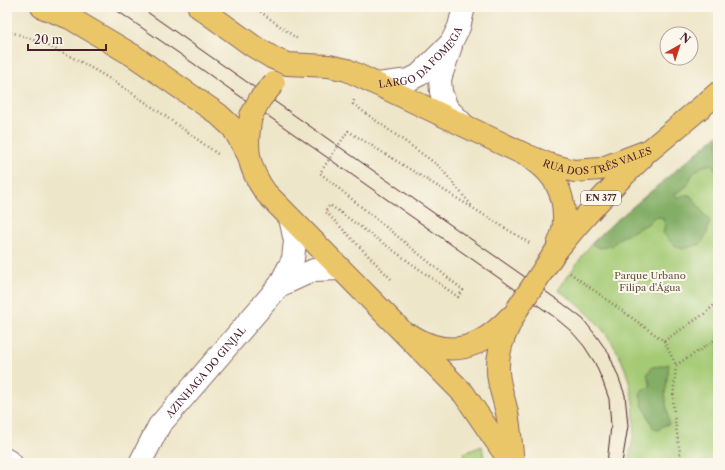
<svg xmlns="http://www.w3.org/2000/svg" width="725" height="470" font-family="'Libre Caslon Text',serif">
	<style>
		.green { fill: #a4ca75; stroke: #777450 }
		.forest { fill: #83ae66; stroke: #666648 }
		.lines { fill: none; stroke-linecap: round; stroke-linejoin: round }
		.minor-casing { stroke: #836562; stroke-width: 24 }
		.major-casing { stroke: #836562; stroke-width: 24 }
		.path { stroke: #836562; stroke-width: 2.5; stroke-dasharray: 1 3; stroke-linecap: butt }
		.minor { stroke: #fff; stroke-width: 22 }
		.major { stroke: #ebc669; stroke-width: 22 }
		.tram { stroke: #4a1f2b; stroke-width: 1 }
		.major-bridge-casing { stroke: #836562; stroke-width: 24; stroke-linecap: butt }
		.major-bridge { stroke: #ebc669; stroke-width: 22 }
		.labels { text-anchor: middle; stroke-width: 4; stroke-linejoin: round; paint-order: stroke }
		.shield { fill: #fbf7ec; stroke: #7f6065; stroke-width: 1 }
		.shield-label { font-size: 9px; font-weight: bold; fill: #4a1f2b }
		.street-label { font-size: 10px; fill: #4a1f2b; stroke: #fbf7ec }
		.park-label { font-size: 10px; fill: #655241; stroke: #fbf7ec }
	</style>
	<rect width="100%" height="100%" fill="#fbf7ec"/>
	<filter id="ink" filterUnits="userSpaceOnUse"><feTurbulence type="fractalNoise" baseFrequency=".025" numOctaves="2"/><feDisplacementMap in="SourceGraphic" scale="8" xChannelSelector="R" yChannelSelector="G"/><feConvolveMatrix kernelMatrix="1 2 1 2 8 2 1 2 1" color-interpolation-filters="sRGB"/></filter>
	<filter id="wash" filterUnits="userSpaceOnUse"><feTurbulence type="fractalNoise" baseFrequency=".012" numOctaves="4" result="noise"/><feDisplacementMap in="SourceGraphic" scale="16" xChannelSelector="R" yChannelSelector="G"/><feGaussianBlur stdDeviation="0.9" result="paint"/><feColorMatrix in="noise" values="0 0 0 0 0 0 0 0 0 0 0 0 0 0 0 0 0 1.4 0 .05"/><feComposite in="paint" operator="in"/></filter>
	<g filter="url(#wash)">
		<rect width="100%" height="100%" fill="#eee6c9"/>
		<!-- green -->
		<g class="green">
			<path d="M718,135V463H628C631,448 635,433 634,418C633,362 604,320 558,290L591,244L601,234Z"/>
			<polygon points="482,446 485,463 466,463 464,453"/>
		</g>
		<!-- forest -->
		<g class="forest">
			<path d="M718,135V172L711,164L701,167L692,175L687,186L675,194L678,198L684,195L691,196C698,204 702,213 710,221L707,233L701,244L682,249L673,244L663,233L665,224L662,217L653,218L648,224L620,238L612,246L600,248L592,244L611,225Z"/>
			<polygon points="669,364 665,394 669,424 663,426 659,430 654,429 648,417 647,412 643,407 640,394 643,389 650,387 650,382 647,375 652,367 661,366"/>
		</g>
	</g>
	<g filter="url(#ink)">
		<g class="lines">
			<!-- minor casing -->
			<g class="minor-casing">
				<g id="minor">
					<polyline points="451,46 440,79 441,92 447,108 464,125"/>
					<path id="s1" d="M377,84L409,80L419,75L451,43L459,27L464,7"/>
					<polyline points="279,286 314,270 340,269"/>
					<polyline points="7,460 11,463"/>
					<path id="s2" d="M140,463L159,426L279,286L293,259L295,241L290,218"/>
				</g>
			</g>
			<!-- major casing -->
			<g class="major-casing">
				<g id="major">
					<polyline points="42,7 70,18 134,56 218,114 233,128 248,154"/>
					<path id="s3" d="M199,7L253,46L273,58L287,64L329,66L347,70L526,155L548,164L574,171L600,169L650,150L718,93"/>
					<path d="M251,116C245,147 247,167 266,193L464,394L511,463"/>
					<path d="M535,161C555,175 564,193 564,217C564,222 564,226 563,230C562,235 560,240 558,245"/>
					<path d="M556,251C583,217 611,187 642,158"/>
					<path d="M412,336C449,359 480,349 509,318"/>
					<path d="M513,462C511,446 510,429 507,413C502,389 494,376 500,350C503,335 511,321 518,308"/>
				</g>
			</g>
			<!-- path -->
			<g class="path">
				<polyline points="254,7 299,40"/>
				<path d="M7,31C84,53 155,109 219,155"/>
				<polyline points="354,100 353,104 439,166 472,206"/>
				<polyline points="570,273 664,341 676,365 673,397 674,415 680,452 680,463"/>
				<polyline points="391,279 325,211 330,205 458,297 463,290 320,173 348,131 531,244"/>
				<polyline points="664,341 704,314 718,302"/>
				<polyline points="676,365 710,344 718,337"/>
			</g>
			<!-- minor -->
			<use href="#minor" class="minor"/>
			<!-- major -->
			<use href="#major" class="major"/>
			<!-- tram -->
			<g class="tram">
				<polyline points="109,7 119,12 177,52 553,316 571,331 584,346 595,363 603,382 609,399 611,426 607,463"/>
				<polyline points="140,7 562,303 583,319 597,337 609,354 618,376 625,395 628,426 622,463"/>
			</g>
			<!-- major-bridge casing -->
			<g class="major-bridge-casing">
				<g id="major-bridge">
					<polyline points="251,116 260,99 274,83"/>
					<polyline points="518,308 556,251"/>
				</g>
			</g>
			<!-- major-bridge -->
			<use href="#major-bridge" class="major-bridge"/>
		</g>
	</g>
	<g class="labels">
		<!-- shield labels -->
		<rect class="shield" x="581" y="191" width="40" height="14" rx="3"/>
		<g class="shield-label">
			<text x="601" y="201">EN 377</text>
		</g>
		<!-- street labels -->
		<g class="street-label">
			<text dy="4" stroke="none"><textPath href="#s1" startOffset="54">LARGO DA FOMEGA</textPath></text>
			<text dy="4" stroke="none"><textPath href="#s3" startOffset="439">RUA DOS TRÊS VALES</textPath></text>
			<text dy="4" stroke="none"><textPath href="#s2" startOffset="113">AZINHAGA DO GINJAL</textPath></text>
		</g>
		<!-- park labels -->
		<g class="park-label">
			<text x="650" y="279">Parque Urbano<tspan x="650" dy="12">Filipa d'Água</tspan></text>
		</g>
	</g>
	<!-- margin -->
	<rect width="725" height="470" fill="none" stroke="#fbf7ec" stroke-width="24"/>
	<!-- north arrow -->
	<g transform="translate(679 46) rotate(39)"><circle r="19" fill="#fbf7ec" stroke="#b4a19f"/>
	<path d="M0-3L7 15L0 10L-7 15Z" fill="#c8321e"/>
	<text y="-6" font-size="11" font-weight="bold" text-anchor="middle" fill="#4a1f2b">N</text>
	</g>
	<!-- scale -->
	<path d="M28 44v6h78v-6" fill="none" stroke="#4a1f2b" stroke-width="2"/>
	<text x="34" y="44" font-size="12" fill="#4a1f2b" stroke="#fbf7ec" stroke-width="3" paint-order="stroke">20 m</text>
</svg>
